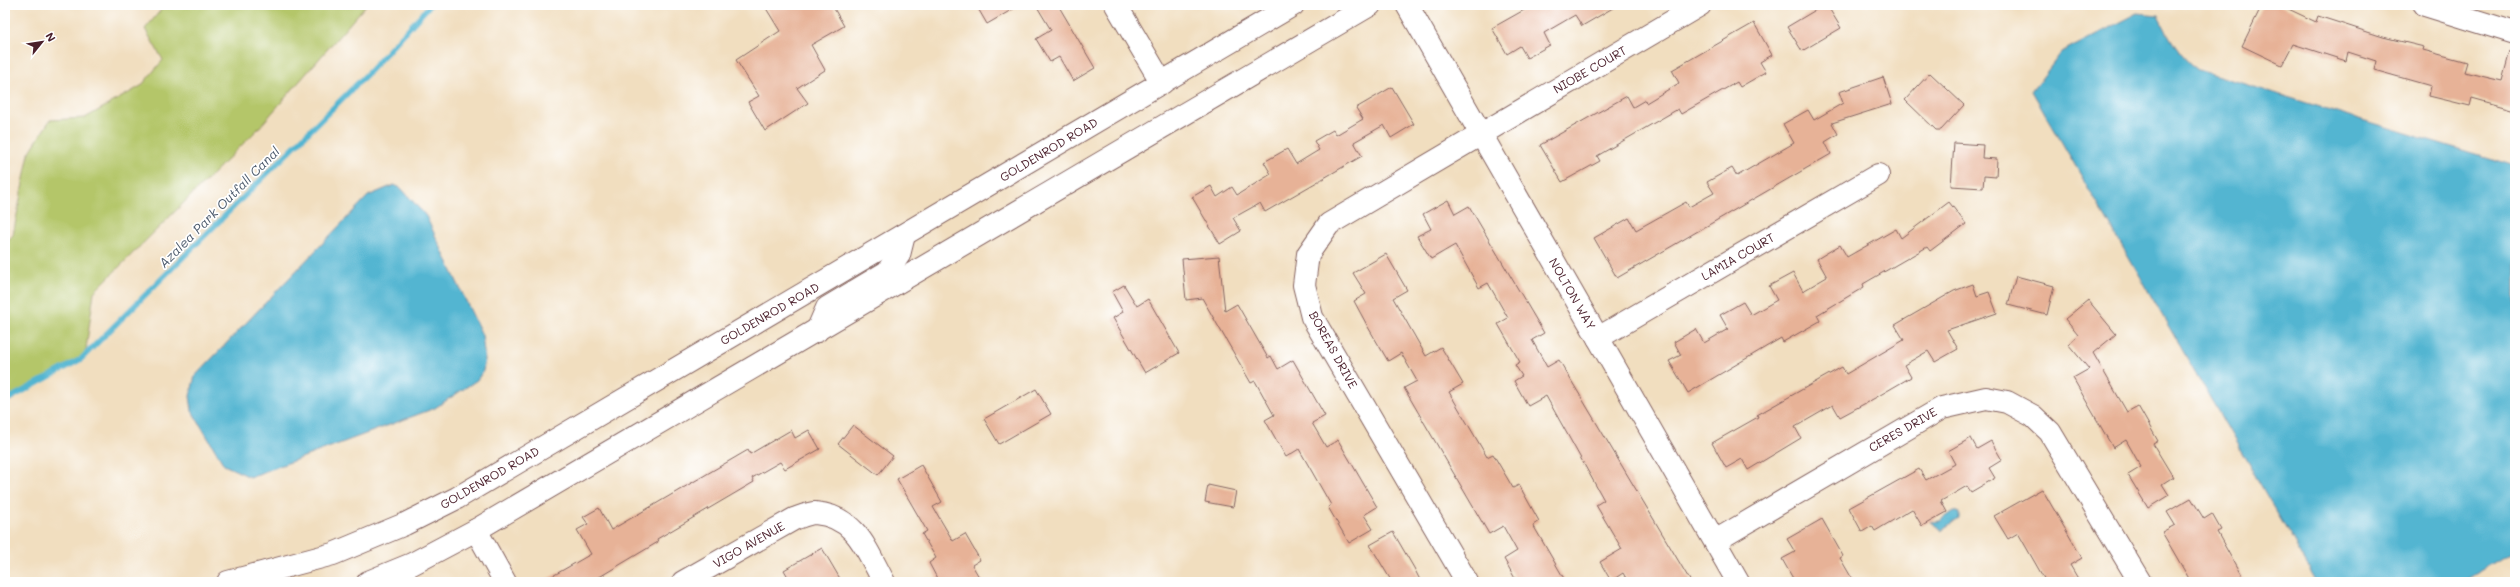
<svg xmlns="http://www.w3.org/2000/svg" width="2520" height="587" font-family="Mali,sans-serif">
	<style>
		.green { fill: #b4c669; stroke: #7f724a }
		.water { fill: #52b5d1; stroke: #4e6a7e }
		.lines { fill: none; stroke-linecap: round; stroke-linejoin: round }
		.stream { stroke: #52b5d1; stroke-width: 5.5 }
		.building { fill: #e7b297 }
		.minor-casing { stroke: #84625f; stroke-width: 24 }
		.major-casing { stroke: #84625f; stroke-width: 24 }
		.minor { stroke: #fff; stroke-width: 22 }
		.major { stroke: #fff; stroke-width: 22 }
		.labels { text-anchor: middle; stroke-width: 3.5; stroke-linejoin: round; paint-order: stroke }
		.street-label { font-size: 12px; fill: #4a1f2b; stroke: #fff }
		.water-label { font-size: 13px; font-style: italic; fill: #4d5b6d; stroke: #fff }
	</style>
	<rect width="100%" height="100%" fill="#fff"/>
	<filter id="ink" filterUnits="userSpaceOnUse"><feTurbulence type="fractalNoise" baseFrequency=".025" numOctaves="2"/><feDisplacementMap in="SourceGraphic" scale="8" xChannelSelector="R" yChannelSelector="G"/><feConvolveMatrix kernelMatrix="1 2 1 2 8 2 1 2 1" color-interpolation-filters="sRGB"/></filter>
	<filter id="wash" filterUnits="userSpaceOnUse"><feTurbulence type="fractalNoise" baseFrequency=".012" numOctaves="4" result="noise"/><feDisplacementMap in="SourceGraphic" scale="16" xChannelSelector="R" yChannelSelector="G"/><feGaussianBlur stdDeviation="0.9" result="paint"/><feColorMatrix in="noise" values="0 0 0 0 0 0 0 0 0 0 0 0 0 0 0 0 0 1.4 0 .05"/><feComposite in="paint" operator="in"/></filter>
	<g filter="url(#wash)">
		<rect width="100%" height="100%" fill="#f1debf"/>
		<!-- green -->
		<polygon class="green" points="165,5 366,5 258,129 94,292 85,356 5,404 5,243 13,235 29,153 50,120 85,118 141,86 163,60 145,29"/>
		<!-- water -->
		<g class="water">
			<path d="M2138,13L2158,15C2169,36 2178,56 2198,70L2515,166V551L2463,582H2317L2032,91L2061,53Z"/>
			<polygon points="394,185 401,188 426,216 482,335 485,360 483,371 477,380 435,408 250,477 224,465 192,411 190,396 195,376 368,196"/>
			<polygon points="1954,511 1959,513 1959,519 1942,530 1930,522 1940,521"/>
		</g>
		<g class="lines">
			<!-- stream -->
			<polyline class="stream" points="5,401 81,359 367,74 430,5"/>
		</g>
		<g id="blocks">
			<!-- building -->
			<g class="building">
				<polygon points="764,5 832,5 844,26 811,45 825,70 797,88 808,103 765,131 748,102 759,96 736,60 780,31"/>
				<polygon points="976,5 1020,5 987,24"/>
				<polygon points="1036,5 1058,5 1095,68 1073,81 1059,57 1050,62 1036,39 1051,30"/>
				<polygon points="1533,5 1618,5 1582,26 1575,15 1544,33 1550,45 1527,58 1520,46 1507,54 1492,28"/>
				<polygon points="1824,5 1827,5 1841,28 1802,51 1787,27"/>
				<polygon points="2262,5 2280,5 2316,22 2318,16 2383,37 2424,47 2423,50 2467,62 2464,72 2502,81 2510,51 2515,52 2515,110 2472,98 2470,106 2429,96 2431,86 2374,70 2376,61 2348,52 2346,61 2293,44 2282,65 2242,46"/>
				<polygon points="1754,23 1772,55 1760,62 1766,72 1740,87 1737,82 1681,114 1678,109 1597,156 1600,161 1562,182 1540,145 1627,96 1633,107 1645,100 1646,103 1679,83 1672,70"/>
				<polygon points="1930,73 1964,105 1941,130 1936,130 1905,100"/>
				<polygon points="1883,77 1892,104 1832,123 1838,134 1825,142 1831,154 1617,278 1594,238 1629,218 1636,230 1686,202 1689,207 1714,193 1707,182 1732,168 1737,176 1794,143 1783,124 1808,110 1814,120 1843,103 1839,92"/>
				<polygon points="1392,87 1414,124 1391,138 1384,125 1354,142 1362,156 1265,212 1260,203 1233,218 1241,231 1220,244 1192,197 1211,186 1217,197 1232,187 1237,195 1271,174 1264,162 1287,149 1296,164 1319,150 1314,141 1333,130 1336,135 1363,119 1356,108"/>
				<polygon points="1954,143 1983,145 1982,158 1997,159 1996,177 1984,176 1983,188 1951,186"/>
				<polygon points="1448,200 1455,214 1469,206 1544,333 1532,340 1547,367 1559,360 1691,582 1628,582 1623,573 1611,581 1600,562 1622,549 1596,505 1604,500 1546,396 1528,406 1514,381 1522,376 1515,365 1520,362 1498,324 1508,318 1488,283 1479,288 1455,245 1431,259 1417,236 1431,229 1423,214"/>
				<polygon points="1949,202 1966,224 1930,251 1927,247 1863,284 1864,287 1817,315 1820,321 1783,342 1781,338 1688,393 1669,361 1681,355 1674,342 1696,329 1704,343 1728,329 1720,315 1743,302 1751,315 1777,300 1769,286 1793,273 1803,291 1827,277 1817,259 1840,245 1847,257 1896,229 1901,238"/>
				<polygon points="1386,254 1407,290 1393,298 1426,356 1441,347 1463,384 1449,392 1487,457 1493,454 1513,488 1519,485 1539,521 1533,525 1566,582 1517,582 1504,559 1517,551 1503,526 1489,534 1404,388 1417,381 1401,353 1388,361 1368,327 1354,301 1366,294 1353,273"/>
				<polygon points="1219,256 1225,311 1237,304 1268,358 1271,356 1278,369 1293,360 1325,416 1312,423 1326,447 1338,440 1377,507 1364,515 1373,529 1349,543 1328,507 1331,505 1299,449 1286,457 1265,420 1274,415 1255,381 1251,383 1202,298 1186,300 1182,259"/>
				<polygon points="2016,276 2054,286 2047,315 2008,305"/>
				<polygon points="1973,284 1977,296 1989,292 1997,313 1947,330 1958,349 1935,362 1928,351 1904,365 1911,377 1875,398 1840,417 1833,405 1795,427 1801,438 1748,470 1742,459 1726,468 1712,443 1758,417 1757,415 1842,367 1846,374 1904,340 1895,325 1954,291"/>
				<polygon points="1124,285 1137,306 1148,299 1179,353 1145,373 1113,318 1123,312 1112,292"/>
				<polygon points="2088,300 2116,334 2093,353 2127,412 2138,406 2158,441 2153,444 2173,477 2162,484 2169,495 2148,508 2128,475 2141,467 2126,440 2113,448 2073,378 2089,369 2068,344 2078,335 2065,319"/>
				<polygon points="1036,389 1051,414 999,444 984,419"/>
				<polygon points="853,425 893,456 878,475 838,444"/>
				<polygon points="791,430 795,438 809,430 820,449 785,469 780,462 752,478 754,482 657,539 658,542 591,582 542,582 591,554 577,530 588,524 583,517 599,508 611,530 748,450 750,454"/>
				<polygon points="1971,438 1977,449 1991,441 2002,460 1989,468 1995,478 1971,492 1967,486 1941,501 1947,512 1922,526 1912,509 1875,531 1872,526 1862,532 1849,508 1919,469 1926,480 1955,464 1948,451"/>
				<polygon points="921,465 942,502 933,507 953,541 965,534 980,560 972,565 982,582 939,582 929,563 936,558 922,534 927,531 897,479"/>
				<polygon points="1208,485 1236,491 1233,507 1205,502"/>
				<polygon points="2042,489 2082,558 2070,565 2080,582 2046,582 2018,533 2008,539 1994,516"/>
				<polygon points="2191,498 2204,519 2212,514 2221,530 2217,532 2245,582 2191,582 2162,532 2175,525 2167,512"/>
				<polygon points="1822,519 1843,556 1840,558 1854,582 1795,582 1782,559 1795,552 1787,539"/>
				<polygon points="1393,532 1414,568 1421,582 1392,582 1370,545"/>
				<polygon points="822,548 842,582 791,582 784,570"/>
			</g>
		</g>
	</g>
	<g filter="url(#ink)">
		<use href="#blocks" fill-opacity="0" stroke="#84625f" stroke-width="1"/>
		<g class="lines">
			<!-- minor casing -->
			<g class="minor-casing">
				<g id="minor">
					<polyline points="1116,5 1162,83"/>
					<polyline points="1407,5 1738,582"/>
					<polyline points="2425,5 2515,33"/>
					<polyline points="1598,338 1878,175"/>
					<polyline points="476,530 505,582"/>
					<polyline points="1715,541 1942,408 1986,398 2007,402 2033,416 2050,432 2140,582"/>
					<path d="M683,582L794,519C800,517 809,513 815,513C856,516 867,551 884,582"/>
					<polyline points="1467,582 1312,317 1304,285 1308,254 1329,224 1700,5"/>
				</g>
			</g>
			<!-- major casing -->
			<g class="major-casing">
				<g id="major">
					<polyline points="817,331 827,308 887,272 899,255 904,235"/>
					<polyline points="228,582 333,554 405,524 457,498 1293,5"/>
					<polyline points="368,582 412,564 476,530 1370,5"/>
				</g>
			</g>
			<!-- minor -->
			<use href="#minor" class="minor"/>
			<!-- major -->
			<use href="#major" class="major"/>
		</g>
	</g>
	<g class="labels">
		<!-- street labels -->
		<g class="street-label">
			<text transform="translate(1590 70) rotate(-30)" y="4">NIOBE COURT</text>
			<text transform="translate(1049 150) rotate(-31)" y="4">GOLDENROD ROAD</text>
			<text transform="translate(1738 257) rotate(-30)" y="4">LAMIA COURT</text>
			<text transform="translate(1572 294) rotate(60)" y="4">NOLTON WAY</text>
			<text transform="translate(770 314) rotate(-30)" y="4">GOLDENROD ROAD</text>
			<text transform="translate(1333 350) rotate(61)" y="4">BOREAS DRIVE</text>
			<text transform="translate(1903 430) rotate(-30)" y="4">CERES DRIVE</text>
			<text transform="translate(490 478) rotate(-30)" y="4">GOLDENROD ROAD</text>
			<text transform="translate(749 545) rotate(-30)" y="4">VIGO AVENUE</text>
		</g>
		<!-- water labels -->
		<g class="water-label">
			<text transform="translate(219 207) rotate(-45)" y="5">Azalea Park Outfall Canal</text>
		</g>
	</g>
	<!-- margin -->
	<rect width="2520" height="587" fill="none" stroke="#fff" stroke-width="20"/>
	<!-- north arrow -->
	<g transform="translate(42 42) rotate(60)" stroke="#ffffff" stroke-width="3" paint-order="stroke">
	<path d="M0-3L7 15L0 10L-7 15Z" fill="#4a1f2b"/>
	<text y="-6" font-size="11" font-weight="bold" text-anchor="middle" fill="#4a1f2b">N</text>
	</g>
</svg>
